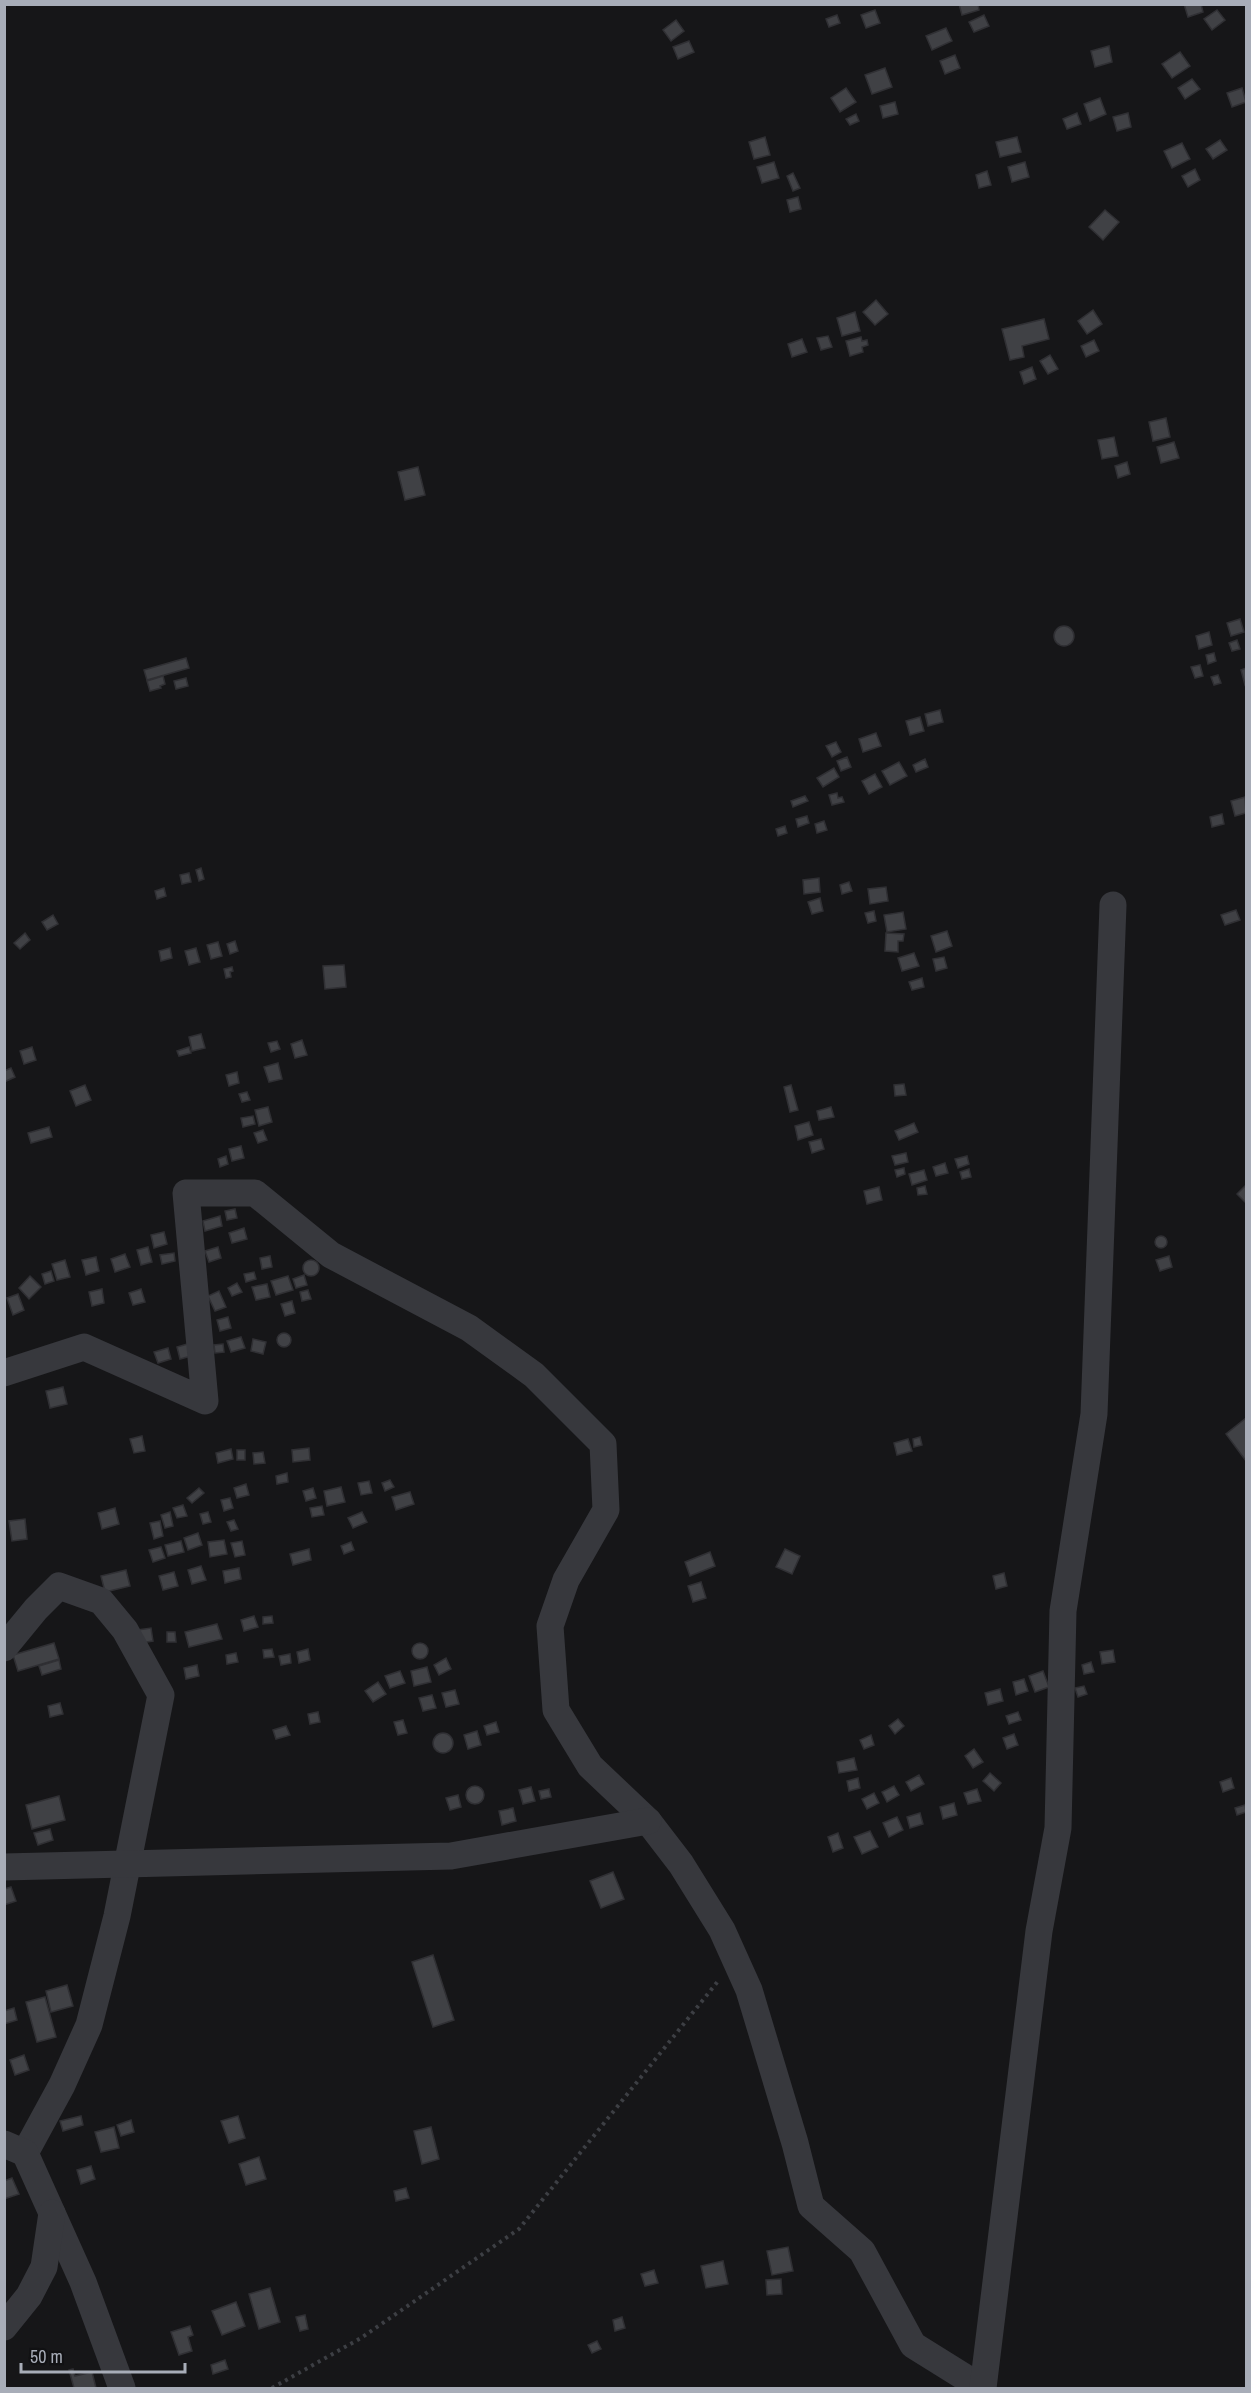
<svg xmlns="http://www.w3.org/2000/svg" width="1251" height="2393" font-family="'Archivo Narrow',sans-serif">
	<style>
		.building { fill: #404145; stroke: #303034; stroke-width: 1.5 }
		.lines { fill: none; stroke-linecap: round; stroke-linejoin: round }
		.path { stroke: #3d3f44; stroke-width: 4; stroke-dasharray: 3 4.5; stroke-linecap: butt }
		.minor { stroke: #37383d; stroke-width: 27 }
	</style>
	<rect width="100%" height="100%" fill="#161618"/>
	<!-- building -->
	<g class="building">
		<polygon points="959,4 978,4 979,10 962,15"/>
		<polygon points="1184,4 1201,4 1203,12 1188,17"/>
		<polygon points="875,10 880,23 866,28 861,15"/>
		<polygon points="1217,10 1225,20 1212,30 1204,19"/>
		<polygon points="837,15 840,23 829,27 826,19"/>
		<polygon points="984,15 989,26 974,32 969,22"/>
		<polygon points="676,20 684,31 671,41 663,30"/>
		<polygon points="946,28 952,41 932,50 926,36"/>
		<polygon points="689,41 694,52 678,59 673,47"/>
		<polygon points="1109,46 1112,62 1095,67 1091,51"/>
		<polygon points="1180,52 1190,66 1172,78 1162,64"/>
		<polygon points="955,55 960,68 945,74 940,61"/>
		<polygon points="885,68 892,87 872,94 865,75"/>
		<polygon points="1192,79 1200,89 1185,99 1178,88"/>
		<polygon points="846,88 856,102 840,112 831,98"/>
		<polygon points="1242,88 1246,102 1232,107 1227,93"/>
		<polygon points="1100,98 1106,114 1090,121 1084,104"/>
		<polygon points="895,102 898,114 883,118 880,106"/>
		<polygon points="1077,113 1081,124 1067,129 1063,119"/>
		<polygon points="1128,113 1131,127 1117,131 1113,117"/>
		<polygon points="856,114 859,121 850,125 846,119"/>
		<polygon points="765,137 770,155 754,159 749,142"/>
		<polygon points="1017,137 1021,152 1000,157 996,142"/>
		<polygon points="1220,140 1227,150 1213,159 1206,149"/>
		<polygon points="1182,143 1190,159 1172,168 1164,151"/>
		<polygon points="774,162 779,178 762,183 757,167"/>
		<polygon points="1025,162 1029,177 1012,182 1008,167"/>
		<polygon points="1195,169 1200,180 1188,187 1182,176"/>
		<polygon points="987,171 991,185 979,188 976,175"/>
		<polygon points="793,173 800,188 793,191 787,176"/>
		<polygon points="798,197 801,209 790,212 787,200"/>
		<polygon points="1105,210 1119,222 1103,240 1089,227"/>
		<polygon points="876,300 888,314 875,325 863,312"/>
		<polygon points="1093,310 1102,324 1087,334 1078,321"/>
		<polygon points="855,312 860,331 842,336 837,318"/>
		<polygon points="1044,319 1049,339 1022,346 1024,357 1010,360 1002,329"/>
		<polygon points="828,336 832,347 821,350 817,338"/>
		<polygon points="861,337 862,341 867,340 868,345 862,347 863,352 850,356 846,341"/>
		<polygon points="802,339 807,352 792,357 788,344"/>
		<polygon points="1094,340 1099,351 1086,357 1081,346"/>
		<polygon points="1050,355 1058,369 1048,374 1040,361"/>
		<polygon points="1032,367 1036,379 1024,384 1020,372"/>
		<polygon points="1166,418 1170,437 1153,441 1149,422"/>
		<polygon points="1114,437 1118,456 1102,459 1098,440"/>
		<polygon points="1174,442 1179,458 1161,463 1157,447"/>
		<polygon points="1127,462 1130,474 1118,478 1115,466"/>
		<polygon points="418,467 425,495 405,500 398,472"/>
		<polygon points="1240,619 1244,632 1231,636 1227,623"/>
		<circle cx="1064" cy="636" r="10"/>
		<polygon points="1209,632 1212,645 1199,649 1196,636"/>
		<polygon points="1237,640 1240,649 1232,651 1229,643"/>
		<polygon points="1214,653 1216,661 1208,664 1206,655"/>
		<polygon points="186,658 189,668 147,680 144,670"/>
		<polygon points="1200,665 1203,676 1195,678 1191,667"/>
		<polygon points="1246,668 1246,684 1245,685 1241,670"/>
		<polygon points="1218,675 1221,683 1214,685 1211,677"/>
		<polygon points="163,676 165,684 160,686 161,688 150,691 147,681"/>
		<polygon points="186,678 188,686 176,689 174,681"/>
		<polygon points="940,710 943,722 928,726 925,714"/>
		<polygon points="920,717 924,731 910,735 906,721"/>
		<polygon points="876,733 881,746 863,752 859,739"/>
		<polygon points="836,742 841,752 832,757 826,746"/>
		<polygon points="847,757 851,767 841,771 837,761"/>
		<polygon points="925,759 928,767 916,772 913,765"/>
		<polygon points="899,762 907,776 890,785 882,771"/>
		<polygon points="834,768 839,777 823,787 817,778"/>
		<polygon points="875,774 882,787 869,794 862,781"/>
		<polygon points="837,793 838,798 842,797 844,802 832,805 829,795"/>
		<polygon points="805,796 808,801 793,807 791,801"/>
		<polygon points="1245,797 1246,813 1235,816 1231,801"/>
		<polygon points="1222,814 1224,824 1212,827 1210,817"/>
		<polygon points="807,816 809,823 798,827 796,819"/>
		<polygon points="824,821 827,830 817,833 815,824"/>
		<polygon points="785,826 787,833 778,836 776,829"/>
		<polygon points="201,868 204,879 199,881 196,870"/>
		<polygon points="189,873 191,882 182,884 180,875"/>
		<polygon points="819,878 820,892 804,894 803,880"/>
		<polygon points="849,882 852,891 842,894 840,885"/>
		<polygon points="886,887 888,901 870,904 868,889"/>
		<polygon points="164,888 166,896 157,899 155,891"/>
		<polygon points="820,898 823,911 812,914 808,902"/>
		<polygon points="1236,910 1240,920 1225,925 1221,915"/>
		<polygon points="874,911 876,921 868,923 865,913"/>
		<polygon points="903,912 906,929 887,932 884,915"/>
		<polygon points="53,915 58,924 47,930 42,922"/>
		<polygon points="947,931 952,946 936,952 931,936"/>
		<polygon points="25,933 30,940 20,949 14,943"/>
		<polygon points="886,933 904,934 903,941 898,941 898,952 885,951"/>
		<polygon points="235,941 238,951 230,954 227,944"/>
		<polygon points="218,942 222,956 211,959 207,945"/>
		<polygon points="170,948 172,958 161,961 159,951"/>
		<polygon points="196,948 200,962 189,965 185,951"/>
		<polygon points="914,953 919,966 902,971 898,958"/>
		<polygon points="944,957 947,968 936,971 933,959"/>
		<polygon points="344,965 346,987 325,989 323,966"/>
		<polygon points="232,967 233,971 230,972 231,977 226,978 224,969"/>
		<polygon points="922,978 924,987 912,990 909,982"/>
		<polygon points="201,1034 205,1048 192,1051 189,1037"/>
		<polygon points="302,1040 307,1055 295,1058 291,1044"/>
		<polygon points="277,1041 280,1049 271,1052 268,1043"/>
		<polygon points="32,1047 36,1060 24,1064 20,1051"/>
		<polygon points="189,1047 191,1053 179,1056 177,1051"/>
		<polygon points="278,1063 282,1079 269,1082 264,1067"/>
		<polygon points="11,1068 15,1077 4,1082 4,1071"/>
		<polygon points="237,1072 239,1083 229,1086 226,1075"/>
		<polygon points="904,1084 906,1095 895,1096 894,1085"/>
		<polygon points="85,1085 91,1100 76,1106 70,1091"/>
		<polygon points="791,1085 798,1110 790,1112 784,1087"/>
		<polygon points="247,1092 250,1100 242,1102 239,1094"/>
		<polygon points="268,1107 272,1122 259,1126 255,1110"/>
		<polygon points="831,1107 834,1117 819,1120 817,1111"/>
		<polygon points="253,1116 255,1124 243,1127 241,1118"/>
		<polygon points="809,1122 813,1135 798,1140 795,1126"/>
		<polygon points="914,1123 918,1132 899,1140 895,1131"/>
		<polygon points="49,1127 52,1137 31,1143 28,1133"/>
		<polygon points="263,1130 267,1140 258,1143 254,1133"/>
		<polygon points="821,1139 824,1149 812,1153 809,1142"/>
		<polygon points="241,1146 244,1158 232,1161 229,1149"/>
		<polygon points="906,1153 908,1162 895,1165 892,1156"/>
		<polygon points="226,1156 228,1164 220,1167 218,1159"/>
		<polygon points="967,1156 969,1164 958,1168 955,1159"/>
		<polygon points="945,1163 948,1173 936,1176 933,1167"/>
		<polygon points="904,1168 905,1174 897,1177 895,1170"/>
		<polygon points="969,1169 971,1177 962,1179 960,1172"/>
		<polygon points="924,1170 927,1180 912,1185 909,1174"/>
		<polygon points="1246,1185 1246,1203 1237,1194"/>
		<polygon points="925,1186 927,1194 918,1195 917,1188"/>
		<polygon points="879,1187 882,1200 867,1204 864,1191"/>
		<polygon points="235,1209 237,1218 227,1220 225,1211"/>
		<polygon points="220,1216 222,1226 205,1231 203,1221"/>
		<polygon points="244,1228 247,1239 232,1243 229,1233"/>
		<polygon points="164,1232 167,1244 154,1248 151,1235"/>
		<circle cx="1161" cy="1242" r="6"/>
		<polygon points="148,1247 152,1262 141,1265 137,1250"/>
		<polygon points="218,1247 221,1258 209,1262 205,1251"/>
		<polygon points="174,1253 175,1261 162,1264 160,1255"/>
		<polygon points="125,1254 130,1267 115,1272 111,1259"/>
		<polygon points="270,1256 272,1267 262,1269 260,1258"/>
		<polygon points="1169,1256 1172,1267 1160,1271 1156,1260"/>
		<polygon points="96,1257 99,1271 86,1275 82,1260"/>
		<polygon points="65,1260 70,1277 57,1280 52,1264"/>
		<circle cx="311" cy="1268" r="8"/>
		<polygon points="51,1271 54,1281 45,1284 42,1274"/>
		<polygon points="254,1272 256,1279 246,1282 244,1274"/>
		<polygon points="304,1275 307,1285 296,1288 293,1279"/>
		<polygon points="30,1276 41,1287 29,1299 19,1288"/>
		<polygon points="288,1276 293,1290 276,1295 271,1281"/>
		<polygon points="237,1283 242,1292 232,1296 228,1288"/>
		<polygon points="267,1284 270,1297 256,1300 252,1287"/>
		<polygon points="102,1289 104,1303 92,1306 89,1292"/>
		<polygon points="141,1289 145,1302 133,1305 129,1293"/>
		<polygon points="308,1290 311,1299 302,1301 300,1292"/>
		<polygon points="219,1291 226,1307 215,1311 208,1296"/>
		<polygon points="18,1294 24,1310 13,1315 7,1298"/>
		<polygon points="292,1301 295,1313 285,1316 281,1304"/>
		<polygon points="228,1317 231,1328 220,1331 217,1320"/>
		<circle cx="284" cy="1340" r="7"/>
		<polygon points="241,1337 245,1348 231,1352 227,1341"/>
		<polygon points="253,1339 266,1342 263,1354 251,1351"/>
		<polygon points="191,1343 195,1355 180,1359 177,1347"/>
		<polygon points="223,1344 224,1352 215,1353 214,1345"/>
		<polygon points="168,1348 171,1359 158,1363 154,1352"/>
		<polygon points="63,1387 67,1404 50,1408 46,1391"/>
		<polygon points="1246,1418 1246,1461 1226,1434"/>
		<polygon points="142,1436 145,1451 134,1453 130,1439"/>
		<polygon points="920,1437 922,1445 914,1447 913,1439"/>
		<polygon points="908,1439 912,1451 897,1455 894,1443"/>
		<polygon points="309,1448 310,1460 293,1462 292,1450"/>
		<polygon points="231,1449 233,1459 218,1463 216,1453"/>
		<rect x="237" y="1450" width="8" height="10"/>
		<polygon points="263,1452 265,1463 254,1464 253,1453"/>
		<polygon points="287,1473 288,1482 277,1484 276,1476"/>
		<polygon points="390,1480 394,1487 385,1491 382,1483"/>
		<polygon points="369,1481 372,1493 361,1495 358,1483"/>
		<polygon points="246,1484 249,1495 237,1498 234,1488"/>
		<polygon points="341,1487 345,1502 327,1506 324,1491"/>
		<polygon points="199,1488 204,1493 192,1503 187,1498"/>
		<polygon points="313,1488 316,1498 306,1501 303,1491"/>
		<polygon points="410,1492 414,1504 396,1510 392,1497"/>
		<polygon points="230,1498 233,1508 224,1511 221,1500"/>
		<polygon points="183,1505 187,1516 177,1518 173,1508"/>
		<polygon points="322,1506 324,1515 312,1517 310,1508"/>
		<polygon points="115,1508 119,1524 102,1529 98,1513"/>
		<polygon points="170,1512 173,1526 165,1528 161,1515"/>
		<polygon points="208,1512 211,1522 203,1524 200,1514"/>
		<polygon points="362,1512 367,1522 353,1528 348,1518"/>
		<polygon points="25,1519 27,1539 12,1541 9,1521"/>
		<polygon points="234,1520 238,1529 231,1531 227,1522"/>
		<polygon points="160,1521 163,1536 154,1539 150,1523"/>
		<polygon points="198,1533 202,1545 188,1550 184,1538"/>
		<polygon points="224,1540 227,1554 210,1557 208,1542"/>
		<polygon points="181,1541 184,1552 168,1556 165,1545"/>
		<polygon points="242,1541 245,1555 235,1557 231,1543"/>
		<polygon points="351,1542 354,1550 344,1554 341,1546"/>
		<polygon points="161,1547 165,1558 153,1562 149,1550"/>
		<polygon points="309,1549 311,1560 293,1565 290,1554"/>
		<polygon points="785,1549 800,1556 792,1574 776,1567"/>
		<polygon points="710,1552 715,1566 690,1576 685,1562"/>
		<polygon points="201,1566 206,1580 192,1584 188,1570"/>
		<polygon points="239,1568 241,1579 225,1583 223,1571"/>
		<polygon points="126,1570 130,1586 105,1592 101,1576"/>
		<polygon points="174,1572 178,1586 163,1590 159,1576"/>
		<polygon points="1004,1573 1007,1586 996,1589 993,1576"/>
		<polygon points="701,1582 706,1598 693,1602 688,1586"/>
		<polygon points="254,1616 258,1627 244,1631 241,1620"/>
		<polygon points="272,1616 273,1623 263,1624 263,1617"/>
		<polygon points="217,1624 222,1639 189,1647 185,1632"/>
		<polygon points="151,1628 153,1641 140,1643 138,1630"/>
		<polygon points="167,1632 175,1632 176,1642 167,1642"/>
		<polygon points="54,1643 59,1659 18,1671 13,1655"/>
		<circle cx="420" cy="1651" r="8"/>
		<polygon points="272,1649 274,1657 264,1658 263,1650"/>
		<polygon points="308,1649 310,1660 299,1663 297,1652"/>
		<polygon points="1113,1650 1115,1662 1102,1664 1100,1652"/>
		<polygon points="236,1653 238,1662 227,1664 226,1655"/>
		<polygon points="290,1654 291,1663 281,1665 279,1656"/>
		<polygon points="446,1658 451,1669 439,1675 434,1665"/>
		<polygon points="59,1660 61,1669 42,1675 39,1666"/>
		<polygon points="1091,1662 1094,1672 1084,1674 1082,1665"/>
		<polygon points="197,1665 199,1676 186,1679 184,1668"/>
		<polygon points="427,1667 431,1682 414,1686 411,1671"/>
		<polygon points="400,1671 405,1683 390,1688 385,1676"/>
		<polygon points="1043,1671 1049,1687 1035,1692 1029,1676"/>
		<polygon points="1024,1679 1028,1691 1016,1695 1013,1682"/>
		<polygon points="378,1682 386,1694 373,1702 365,1691"/>
		<polygon points="1084,1686 1087,1694 1078,1697 1075,1688"/>
		<polygon points="1000,1689 1003,1701 988,1705 985,1693"/>
		<polygon points="455,1690 459,1704 446,1707 442,1693"/>
		<polygon points="432,1695 436,1708 423,1711 419,1698"/>
		<polygon points="60,1703 63,1714 50,1717 48,1706"/>
		<polygon points="318,1712 320,1722 310,1724 308,1714"/>
		<polygon points="1018,1712 1021,1720 1009,1724 1006,1716"/>
		<polygon points="898,1719 904,1726 895,1734 889,1726"/>
		<polygon points="403,1720 407,1733 398,1735 394,1722"/>
		<polygon points="496,1722 499,1732 487,1735 484,1726"/>
		<polygon points="286,1726 290,1735 276,1739 273,1730"/>
		<polygon points="477,1731 481,1745 468,1749 464,1735"/>
		<circle cx="443" cy="1743" r="10"/>
		<polygon points="1014,1734 1018,1745 1007,1749 1003,1738"/>
		<polygon points="871,1735 874,1745 864,1749 860,1740"/>
		<polygon points="974,1749 983,1762 973,1768 965,1756"/>
		<polygon points="854,1758 857,1770 839,1773 837,1762"/>
		<polygon points="990,1773 1001,1783 994,1791 983,1781"/>
		<polygon points="919,1775 924,1784 911,1791 906,1782"/>
		<polygon points="858,1778 860,1788 849,1791 847,1781"/>
		<polygon points="1231,1778 1234,1788 1223,1792 1220,1782"/>
		<polygon points="894,1786 899,1795 887,1802 882,1792"/>
		<circle cx="475" cy="1795" r="9"/>
		<polygon points="531,1787 535,1801 523,1804 519,1790"/>
		<polygon points="549,1789 551,1797 541,1799 539,1791"/>
		<polygon points="977,1789 981,1801 968,1804 964,1793"/>
		<polygon points="874,1793 879,1803 867,1809 862,1799"/>
		<polygon points="458,1795 461,1807 450,1810 446,1798"/>
		<polygon points="59,1796 65,1820 32,1829 26,1805"/>
		<polygon points="954,1803 957,1815 943,1819 940,1807"/>
		<polygon points="1245,1805 1246,1812 1237,1815 1235,1808"/>
		<polygon points="513,1808 516,1821 502,1825 499,1811"/>
		<polygon points="920,1813 923,1824 910,1828 907,1817"/>
		<polygon points="897,1817 903,1830 889,1837 883,1823"/>
		<polygon points="50,1829 53,1840 38,1845 34,1833"/>
		<polygon points="870,1831 878,1847 862,1854 854,1837"/>
		<polygon points="838,1833 843,1848 833,1852 828,1837"/>
		<polygon points="613,1872 624,1899 601,1908 590,1881"/>
		<polygon points="11,1887 16,1901 4,1905 4,1889"/>
		<polygon points="433,1955 454,2020 433,2027 412,1962"/>
		<polygon points="67,1985 73,2006 51,2012 46,1991"/>
		<polygon points="45,1997 56,2037 37,2042 26,2002"/>
		<polygon points="14,2008 17,2020 4,2024 4,2011"/>
		<polygon points="24,2055 29,2070 15,2075 10,2060"/>
		<polygon points="81,2116 83,2125 63,2131 60,2121"/>
		<polygon points="238,2116 245,2138 229,2143 221,2121"/>
		<polygon points="131,2120 134,2132 121,2136 117,2125"/>
		<polygon points="114,2127 119,2148 101,2152 95,2132"/>
		<polygon points="431,2127 439,2159 422,2164 414,2131"/>
		<polygon points="259,2157 266,2179 246,2185 239,2164"/>
		<polygon points="91,2166 95,2179 81,2184 77,2170"/>
		<polygon points="12,2178 19,2194 4,2199 4,2181"/>
		<polygon points="406,2188 409,2198 396,2201 394,2191"/>
		<polygon points="788,2247 793,2271 772,2275 767,2251"/>
		<polygon points="723,2261 728,2284 706,2288 701,2266"/>
		<polygon points="654,2270 658,2283 645,2286 641,2274"/>
		<polygon points="781,2279 782,2294 767,2295 766,2280"/>
		<polygon points="270,2288 280,2322 259,2329 249,2294"/>
		<polygon points="236,2302 245,2326 222,2335 212,2311"/>
		<polygon points="305,2315 308,2329 300,2331 296,2317"/>
		<polygon points="622,2317 625,2328 615,2331 613,2320"/>
		<polygon points="190,2326 193,2335 188,2337 192,2351 179,2355 171,2332"/>
		<polygon points="597,2341 601,2349 592,2353 588,2345"/>
		<polygon points="225,2360 228,2369 213,2374 211,2365"/>
		<polygon points="73,2369 75,2376 92,2372 96,2388 74,2388 69,2370"/>
	</g>
	<g class="lines">
		<!-- path -->
		<polyline class="path" points="272,2388 361,2338 519,2229 719,1980"/>
		<!-- minor -->
		<g class="minor">
			<polyline points="4,1373 84,1347 205,1401 186,1193 255,1193 331,1255 469,1328 534,1375 603,1444 606,1510 566,1580 550,1626 556,1710 590,1766 648,1821 681,1864 722,1930 749,1990 795,2143 811,2206 862,2251 913,2345 982,2388"/>
			<polyline points="4,1648 36,1609 59,1586 101,1601 125,1630 161,1695 117,1916 89,2025 62,2085 25,2153"/>
			<polyline points="4,1867 451,1856 648,1821"/>
			<polyline points="4,2144 25,2153 83,2282 122,2388"/>
			<polyline points="4,2327 29,2296 44,2267 52,2213"/>
			<polyline points="983,2388 1039,1931 1058,1828 1063,1611 1094,1414 1113,905"/>
		</g>
	</g>
	<!-- border -->
	<rect width="1251" height="2393" fill="none" stroke="#a8adb8" stroke-width="12"/>
	<!-- scale -->
	<path d="M21 2363v9h164v-9" fill="none" stroke="#a8adb8" stroke-width="3"/>
	<text x="30" y="2363" font-size="18" fill="#a8adb8" stroke="#111113" stroke-width="4.5" paint-order="stroke">50 m</text>
</svg>
